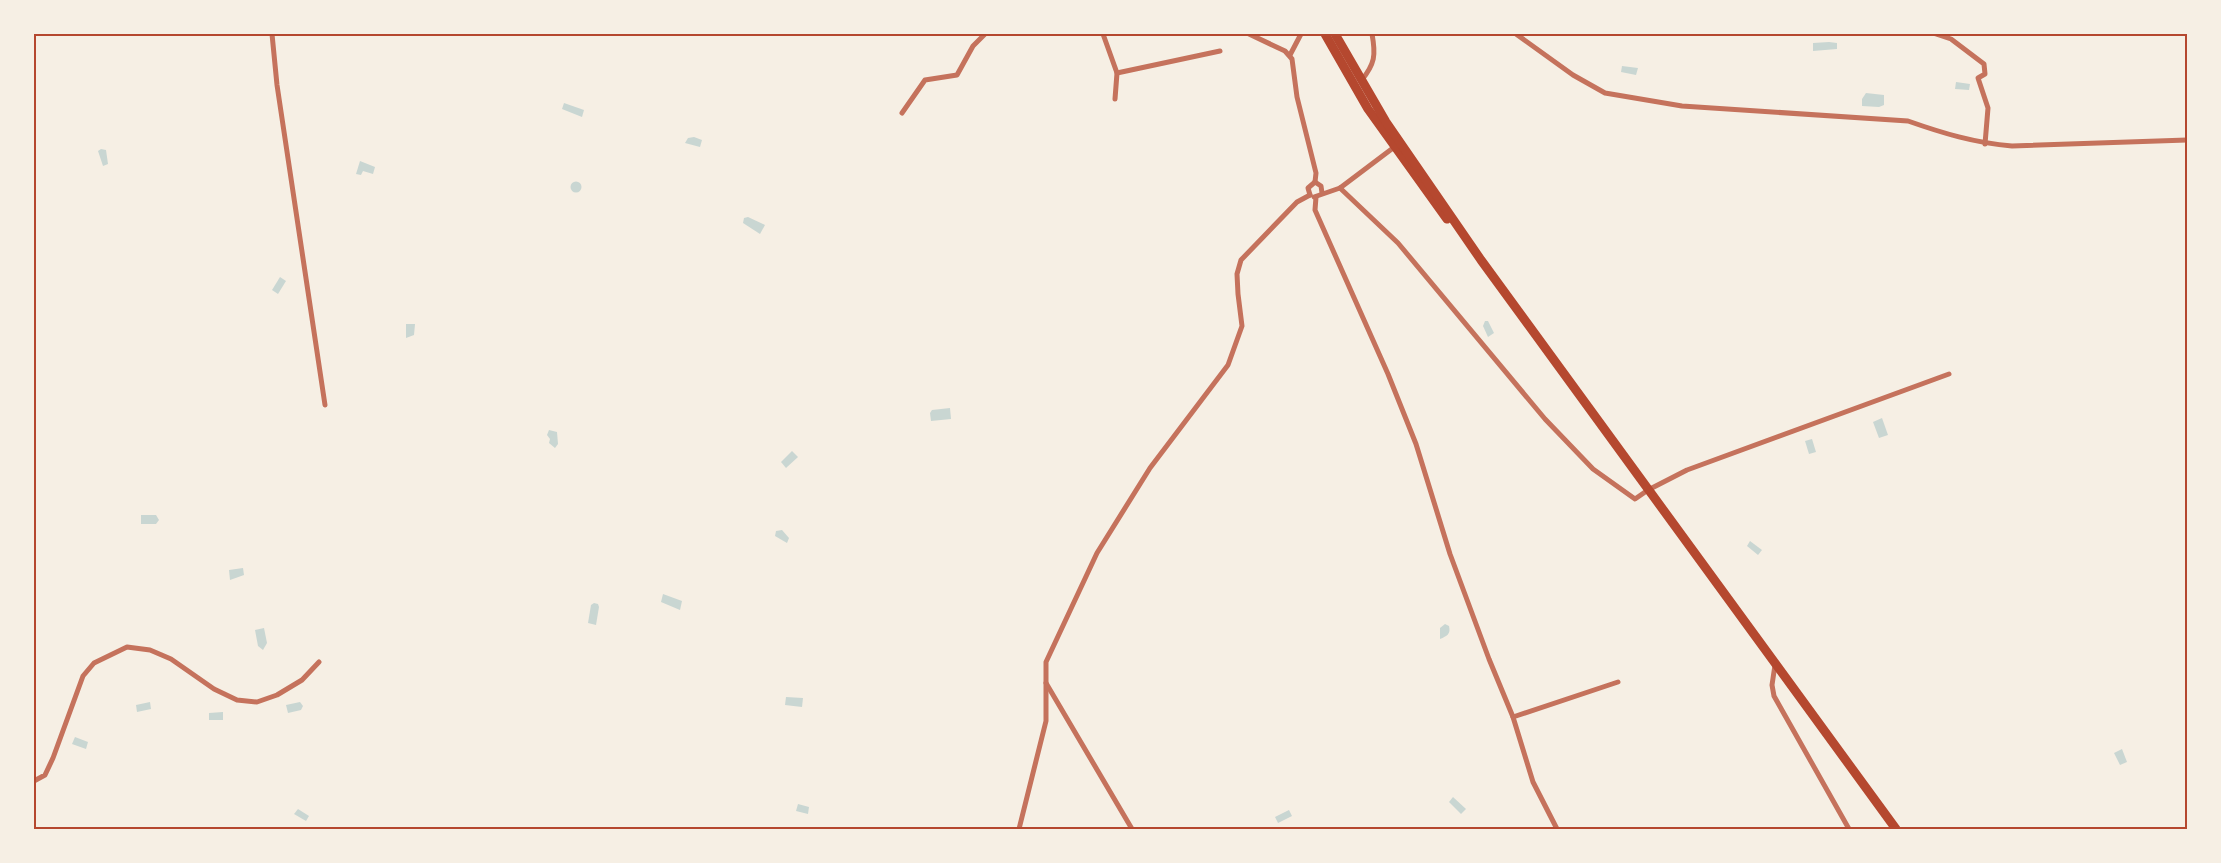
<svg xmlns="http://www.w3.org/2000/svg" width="2221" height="863" font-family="Helvetica,sans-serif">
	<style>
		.water { fill: #c9d6d2 }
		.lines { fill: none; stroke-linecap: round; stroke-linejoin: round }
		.minor { stroke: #c5725c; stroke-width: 5 }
		.primary { stroke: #b5482f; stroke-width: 9 }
		.neatline { fill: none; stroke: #b5482f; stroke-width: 2 }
	</style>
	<rect width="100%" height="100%" fill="#f6efe4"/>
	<!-- water -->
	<g class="water">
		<polygon points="1829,42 1837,43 1837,49 1813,51 1813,43"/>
		<polygon points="1622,66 1638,68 1636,75 1621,72"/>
		<polygon points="1956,82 1970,84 1969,90 1955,89"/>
		<polygon points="1866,93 1884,95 1884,105 1879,107 1862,106 1862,99"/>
		<polygon points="564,103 584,110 582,117 562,109"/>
		<polygon points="694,137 702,140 700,147 685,143 688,138"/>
		<polygon points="101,149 106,150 108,164 103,166 98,151"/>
		<polygon points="360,161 375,167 373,174 363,171 361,175 356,174"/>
		<circle cx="576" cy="187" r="5.5"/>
		<polygon points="748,217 765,225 760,234 743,223 744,218"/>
		<polygon points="280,277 286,281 278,294 272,290"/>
		<polygon points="1485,321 1488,321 1494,333 1488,337 1483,326"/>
		<polygon points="406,324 415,324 414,335 406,338"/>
		<polygon points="950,408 951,419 931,421 930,413 932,410"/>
		<polygon points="1882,418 1888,435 1879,438 1873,422"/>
		<polygon points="549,430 557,432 558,444 555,448 549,443 550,439 547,435"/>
		<polygon points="1812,439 1816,452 1809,454 1805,441"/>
		<polygon points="792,451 798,457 786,468 781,462"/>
		<polygon points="141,515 156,515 159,520 156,524 141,524"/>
		<polygon points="782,530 789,538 787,543 775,536 776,531"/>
		<polygon points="1750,541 1762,550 1758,555 1747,546"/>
		<polygon points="243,568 244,575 230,580 229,570"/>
		<polygon points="663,594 682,601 680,610 661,602"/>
		<polygon points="594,603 598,604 599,607 596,625 588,623 591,605"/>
		<path d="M1445,624L1449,626C1451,634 1447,636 1440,639V628Z"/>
		<polygon points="264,628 267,643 263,650 258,646 255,630"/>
		<polygon points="786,697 803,698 802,707 785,705"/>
		<polygon points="150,702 151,709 137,712 136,705"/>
		<polygon points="300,702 303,706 301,710 288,713 286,705"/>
		<polygon points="223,712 223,720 209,720 209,713"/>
		<polygon points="75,737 88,742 86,749 72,744"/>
		<polygon points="2122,749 2127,762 2120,765 2114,753"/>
		<polygon points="1453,797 1466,809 1461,814 1449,802"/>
		<polygon points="798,804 809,807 808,814 796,811"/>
		<polygon points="298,809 309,816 306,821 294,814"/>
		<polygon points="1289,810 1292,816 1278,823 1275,817"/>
	</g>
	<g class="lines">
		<!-- minor -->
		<g class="minor">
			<polyline points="272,34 277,85 325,405"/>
			<polyline points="1103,34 1117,73 1115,99"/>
			<polyline points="1249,34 1285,51 1292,59 1297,97 1316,173 1315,182"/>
			<path d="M1516,34L1573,75L1605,93L1682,106L1908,121C1942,133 1975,143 2012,146L2187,140"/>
			<polyline points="1936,34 1951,39 1984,64 1985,74 1978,78 1988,108 1985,144"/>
			<polyline points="1290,55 1301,34"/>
			<polyline points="1117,73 1220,51"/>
			<path d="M1361,81C1375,64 1376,55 1372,34"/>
			<polyline points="902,113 925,80 957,75 973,46 985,34"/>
			<polyline points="1315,182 1321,186 1322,193"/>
			<polyline points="1340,188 1398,243 1545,419 1593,469 1635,499 1648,490 1687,470 1949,374"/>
			<polyline points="1310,195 1308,188 1315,182"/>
			<polyline points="1314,197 1340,188 1397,145"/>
			<polyline points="1316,197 1315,210 1388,374 1416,444 1450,554 1489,659 1513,717 1533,782 1557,829"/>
			<polyline points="1775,665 1772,685 1774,696 1849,829"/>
			<polyline points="1046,683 1132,829"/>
			<polyline points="1513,717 1618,682"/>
			<polyline points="34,781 45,775 53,758 83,676 94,663 127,647 150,650 171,659 214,689 237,700 257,702 277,695 302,680 319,662"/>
			<polyline points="1019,829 1046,721 1046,662 1097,553 1150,468 1228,365 1242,326 1238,294 1237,274 1241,260 1297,202 1310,195"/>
		</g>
		<!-- primary -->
		<g class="primary">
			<polyline points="1325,34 1368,109 1447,219"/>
			<polyline points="1335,34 1386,122 1481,260 1896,829"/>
		</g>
	</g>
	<!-- border -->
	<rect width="2221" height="863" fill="none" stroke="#f6efe4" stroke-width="70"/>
	<rect x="35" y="35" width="2151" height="793" class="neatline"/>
</svg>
